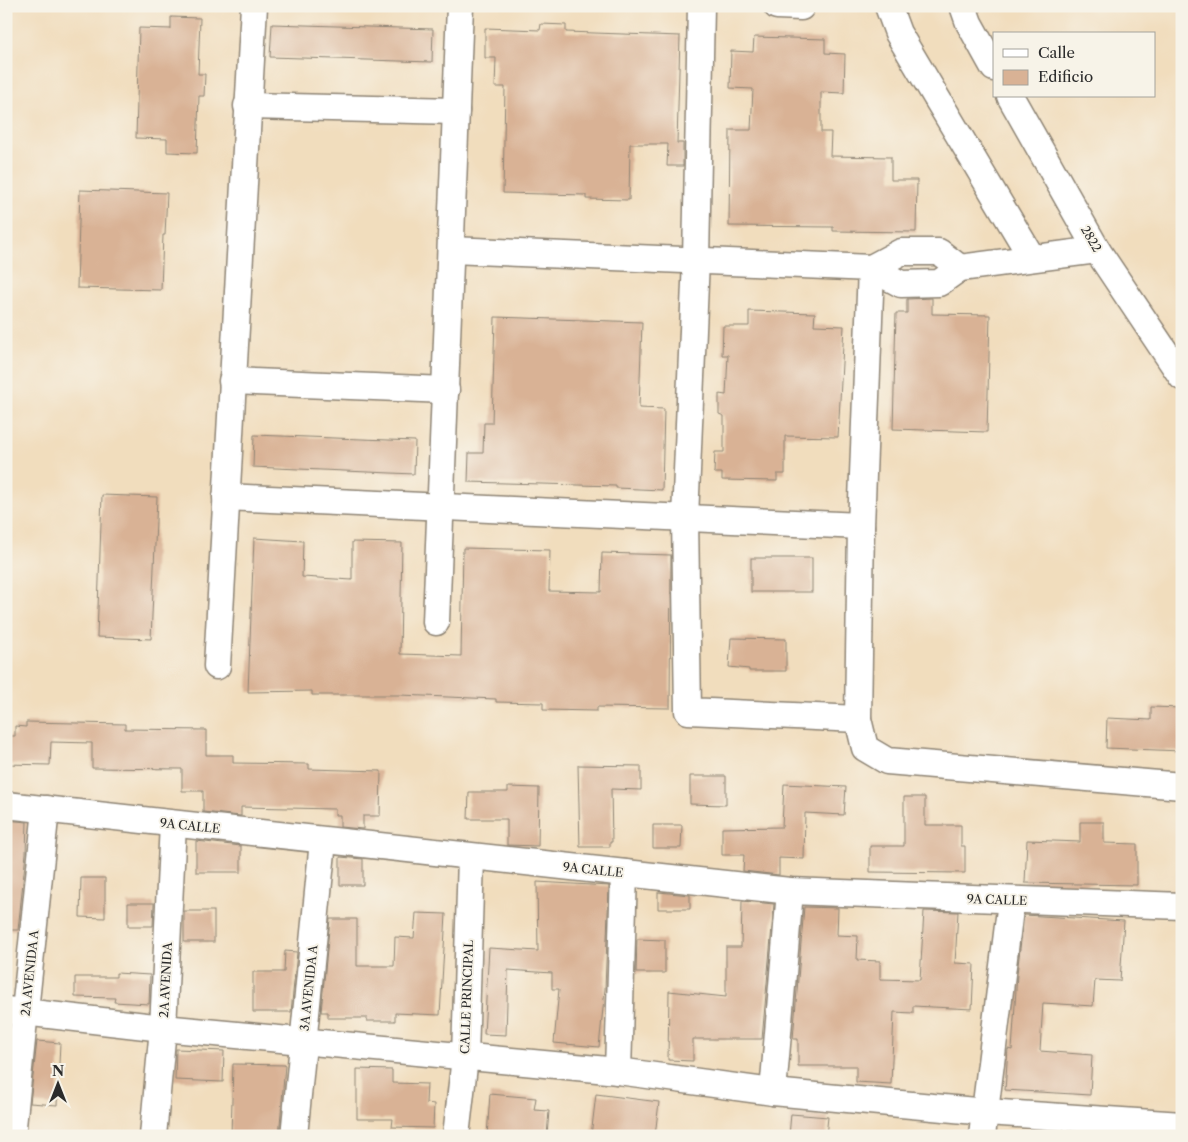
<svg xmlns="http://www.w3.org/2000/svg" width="1188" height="1142" font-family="'Libre Caslon Text',serif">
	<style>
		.building { fill: #d9b295 }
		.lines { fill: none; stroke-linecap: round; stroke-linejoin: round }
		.minor-casing { stroke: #8e8474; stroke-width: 29 }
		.minor { stroke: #fff; stroke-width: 26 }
		.labels { text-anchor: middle; stroke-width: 4; stroke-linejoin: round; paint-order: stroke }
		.street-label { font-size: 12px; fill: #2b2b2b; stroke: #f7f3e8 }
	</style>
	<rect width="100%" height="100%" fill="#f7f3e8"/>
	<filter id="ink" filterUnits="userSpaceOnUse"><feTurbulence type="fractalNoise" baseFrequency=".02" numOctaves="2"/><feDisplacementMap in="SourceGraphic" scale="10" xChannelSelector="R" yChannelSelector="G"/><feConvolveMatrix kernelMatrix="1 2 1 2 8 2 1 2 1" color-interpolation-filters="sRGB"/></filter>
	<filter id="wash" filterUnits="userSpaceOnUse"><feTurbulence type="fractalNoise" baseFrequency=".0096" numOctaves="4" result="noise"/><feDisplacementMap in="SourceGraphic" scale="20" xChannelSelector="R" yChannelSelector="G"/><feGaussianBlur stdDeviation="1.12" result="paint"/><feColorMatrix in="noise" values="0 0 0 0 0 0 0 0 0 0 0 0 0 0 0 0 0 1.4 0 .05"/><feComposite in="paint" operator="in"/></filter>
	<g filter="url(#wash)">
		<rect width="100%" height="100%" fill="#f1ddbd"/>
		<g id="blocks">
			<!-- building -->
			<g class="building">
				<polygon points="171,17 200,18 198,74 205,74 204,96 199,96 197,153 167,152 167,139 136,138 139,28 171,29"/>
				<polygon points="272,24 433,29 432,62 270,57"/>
				<polygon points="541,24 566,25 566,32 680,36 677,143 683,143 683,166 667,166 668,144 630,144 629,200 586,199 586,195 503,193 505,87 495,87 496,58 485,58 485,28 540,30"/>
				<polygon points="754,37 825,39 825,53 845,54 844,93 821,92 821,132 831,132 830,156 891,157 891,180 917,180 916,232 833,231 833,227 729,226 730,130 751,130 753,89 730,88 731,51 753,52"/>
				<polygon points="80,190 167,193 165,235 163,235 161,290 77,288"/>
				<polygon points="932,298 932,314 990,315 987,432 893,429 896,313 907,313 907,299"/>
				<polygon points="749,311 815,313 814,325 844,326 838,437 785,436 785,474 777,474 777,481 722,480 722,473 714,473 715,452 724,452 724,416 719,414 719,394 726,395 728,355 722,355 723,326 749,326"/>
				<polygon points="495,317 642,322 639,408 664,409 662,490 616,488 616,486 468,482 469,453 483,453 484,423 492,423"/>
				<polygon points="254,435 415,441 414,474 253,467"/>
				<polygon points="102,495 157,497 151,639 97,637"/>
				<polygon points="254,538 303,541 302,577 352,580 352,542 402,543 400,654 461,656 463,548 550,550 549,591 601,592 602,553 671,555 670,708 597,707 597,711 543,710 543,703 496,702 496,699 400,695 312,695 312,691 248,692"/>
				<rect x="751" y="558" width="61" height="34"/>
				<polygon points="731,638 786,639 786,671 749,671 749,669 729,667"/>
				<polygon points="1151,707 1182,708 1182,751 1106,748 1107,718 1151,720"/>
				<polygon points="26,722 125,724 125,729 206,730 206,755 233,755 233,763 309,764 309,769 381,771 380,816 363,816 363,829 340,827 340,815 335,815 335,809 241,807 241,816 203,812 203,791 182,791 182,769 92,768 92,743 51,742 50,765 6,764 6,736 15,736 15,726 26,727"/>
				<polygon points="578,765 641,766 641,790 611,789 612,842 610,842 610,847 580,847"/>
				<polygon points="690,776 726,776 726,805 690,804"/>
				<polygon points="784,784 846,787 844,815 805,813 804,859 779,858 779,875 743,871 744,855 722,855 722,828 782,827"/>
				<polygon points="508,787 539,788 538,846 507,845 507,819 468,819 469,792 508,792"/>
				<polygon points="904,797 925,797 925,825 961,825 961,846 965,846 965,873 870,872 870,846 904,846"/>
				<polygon points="6,820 27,822 26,853 18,930 6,930"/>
				<polygon points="1080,822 1104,822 1104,843 1137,844 1137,885 1025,883 1027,840 1080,842"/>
				<polygon points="653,825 682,825 681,848 653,848"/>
				<polygon points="196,841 241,846 241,872 196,872"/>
				<polygon points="340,857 363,859 363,885 340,885"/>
				<polygon points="81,878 105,878 105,918 80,917"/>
				<polygon points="537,882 609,886 605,989 599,1047 554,1043 559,989 552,989 552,973 508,970 506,1035 484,1034 489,948 538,951"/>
				<polygon points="658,892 690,895 690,909 658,909"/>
				<polygon points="742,901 774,904 762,1039 693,1039 693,1061 668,1060 669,991 726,997 726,947 741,947"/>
				<polygon points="128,903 154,903 153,926 128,926"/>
				<polygon points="804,907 838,908 837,935 858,936 857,960 880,961 880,979 920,980 924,911 958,912 955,963 974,964 972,1009 913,1006 913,1013 894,1012 891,1084 856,1082 856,1066 798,1066 798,1039 793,1039"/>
				<rect x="184" y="911" width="30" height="31"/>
				<polygon points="416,913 446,914 440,1015 395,1013 395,1021 367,1021 367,1018 328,1018 328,1012 321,1012 330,919 357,919 357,966 394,966 395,937 414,938"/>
				<polygon points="1024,915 1124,921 1120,981 1095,980 1093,1006 1043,1003 1040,1051 1092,1055 1090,1095 1005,1090 1008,1049 1012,1050 1017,974"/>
				<polygon points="637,939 665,940 665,973 636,973"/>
				<polygon points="285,951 297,952 291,1012 253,1012 253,972 284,972"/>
				<polygon points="116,973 150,975 149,1004 114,1002 115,998 75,997 75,977 116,977"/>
				<polygon points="37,1041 60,1043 57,1105 30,1103"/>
				<polygon points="176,1049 224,1051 223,1082 175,1080"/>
				<polygon points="233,1064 285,1065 279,1136 231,1136"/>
				<polygon points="357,1069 392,1070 392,1083 427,1084 426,1103 434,1104 433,1128 392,1127 393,1119 357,1119"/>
				<polygon points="490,1094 536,1098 534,1110 549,1111 547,1136 487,1136"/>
				<polygon points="596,1094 659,1102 655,1136 591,1136"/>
				<polygon points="791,1114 828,1117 826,1136 789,1136"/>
			</g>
		</g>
	</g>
	<g filter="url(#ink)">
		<use href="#blocks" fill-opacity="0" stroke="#8e8474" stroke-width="1"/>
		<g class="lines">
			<!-- minor casing -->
			<g class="minor-casing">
				<g id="minor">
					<polyline points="701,6 696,260 685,518 688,711 858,719"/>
					<polyline points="777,6 801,7"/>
					<polyline points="888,6 898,33 1032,258"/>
					<polyline points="963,6 969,23 994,68"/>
					<polyline points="1010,96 1097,250 1182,377"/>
					<polyline points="247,106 456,111"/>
					<polyline points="451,250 871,268 901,284 939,283 960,268 1097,250"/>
					<polyline points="871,268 861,526 858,719 865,748 887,761 1182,786"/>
					<polyline points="871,268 901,252 939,252 960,268"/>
					<polyline points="232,381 446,390"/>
					<polyline points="226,497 861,526"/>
					<polyline points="436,622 460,6"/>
					<polyline points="217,666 254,6"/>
					<polyline points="6,805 790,891 1182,906"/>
					<polyline points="6,1010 163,1028 618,1071 773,1092 986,1112 1182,1125"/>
					<polyline points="618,1071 624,873"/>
					<polyline points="773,1092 790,891"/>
					<polyline points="12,1136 46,809"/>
					<polyline points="153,1136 163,1028 173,824"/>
					<polyline points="294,1136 323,841"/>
					<polyline points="456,1136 465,1057 471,857"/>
					<polyline points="982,1136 1011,901"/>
				</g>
			</g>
			<!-- minor -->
			<use href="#minor" class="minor"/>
		</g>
	</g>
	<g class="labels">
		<!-- street labels -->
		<g class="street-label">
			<text transform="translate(1091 239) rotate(60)" y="4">2822</text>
			<text transform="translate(190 826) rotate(6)" y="4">9A CALLE</text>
			<text transform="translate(593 870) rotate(6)" y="4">9A CALLE</text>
			<text transform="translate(997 900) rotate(2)" y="4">9A CALLE</text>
			<text transform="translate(30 973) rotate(-84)" y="4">2A AVENIDA A</text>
			<text transform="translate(166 980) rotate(-87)" y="4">2A AVENIDA</text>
			<text transform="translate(309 988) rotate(-84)" y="4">3A AVENIDA A</text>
			<text transform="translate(467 997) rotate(-88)" y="4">CALLE PRINCIPAL</text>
		</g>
	</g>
	<!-- margin -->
	<rect width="1188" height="1142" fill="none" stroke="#f7f3e8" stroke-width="25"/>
	<!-- legend -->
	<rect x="993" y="32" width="162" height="65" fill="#f7f3e8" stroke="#a5a39c"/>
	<rect x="1003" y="49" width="25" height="8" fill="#ffffff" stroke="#a5a39c"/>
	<text x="1038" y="58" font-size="15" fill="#2b2b2b">Calle</text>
	<rect x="1003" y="70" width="25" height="15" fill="#d9b295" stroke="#a5a39c"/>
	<text x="1038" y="82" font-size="15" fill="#2b2b2b">Edificio</text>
	<!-- north arrow -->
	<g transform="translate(58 1084)" stroke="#f7f3e8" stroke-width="4" paint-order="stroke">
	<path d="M0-4L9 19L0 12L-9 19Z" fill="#2b2b2b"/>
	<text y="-8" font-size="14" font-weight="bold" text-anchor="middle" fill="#2b2b2b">N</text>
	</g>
</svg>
